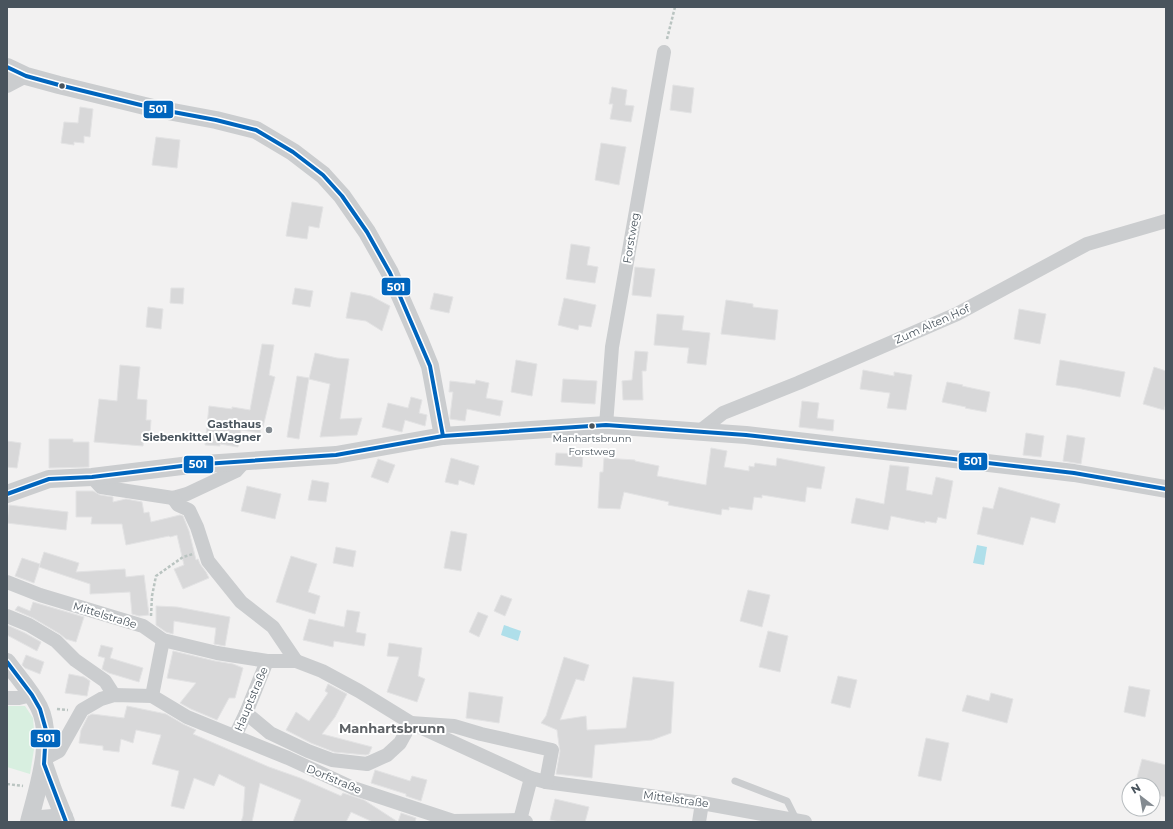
<svg xmlns="http://www.w3.org/2000/svg" width="1173" height="829" font-family="Montserrat,sans-serif">
	<style>
		.green { fill: #d8efe0 }
		.water { fill: #afdfea }
		.building { fill: #d8d8d9; stroke: #e3e3e4 }
		.lines { fill: none; stroke-linecap: round; stroke-linejoin: round }
		.path { stroke: #bac4c1; stroke-width: 2.5; stroke-dasharray: 3 2; stroke-linecap: butt }
		.service { stroke: #cbcdcf; stroke-width: 7 }
		.minor { stroke: #cbcdcf; stroke-width: 14 }
		.tertiary { stroke: #cbcdcf; stroke-width: 18 }
		.bus-1-casing { stroke: #fff; stroke-width: 7 }
		.bus-1 { stroke: #0065bd; stroke-width: 4 }
		.bus-dot { fill: #49545d; stroke: #fff; stroke-width: 1.5 }
		.poi-dot { fill: #848b91; stroke: #fff; stroke-width: 1.5 }
		.labels { text-anchor: middle; stroke-width: 4; stroke-linejoin: round; paint-order: stroke }
		.bus-label { font-size: 10px; fill: #49545d; stroke: #fff }
		.street-label { font-size: 11px; fill: #49545d; stroke: #fff }
		.poi-label { font-size: 11px; font-weight: bold; fill: #49545d; stroke: #fff; text-anchor: end }
		.quarter-label { font-size: 13px; font-weight: bold; fill: #5d6165; stroke: #fff }
		.line-badge { stroke: #fff; stroke-width: 1.5 }
		.badge-label { font-size: 11px; text-anchor: middle; font-weight: bold; fill: #fff }
	</style>
	<rect width="100%" height="100%" fill="#f2f1f1"/>
	<!-- green -->
	<polygon class="green" points="7,706 25,706 33,718 35,743 30,774 7,767"/>
	<!-- water -->
	<g class="water">
		<polygon points="977,545 987,547 984,565 973,563"/>
		<polygon points="504,625 521,631 518,641 501,635"/>
	</g>
	<!-- building -->
	<g class="building">
		<polygon points="673,85 694,88 691,113 670,110"/>
		<polygon points="612,87 627,90 625,105 634,106 631,122 610,119 613,104 609,104"/>
		<polygon points="80,107 93,109 90,137 84,136 84,143 74,142 74,145 61,143 64,122 78,123"/>
		<polygon points="156,137 180,140 177,168 152,165"/>
		<polygon points="601,143 626,147 619,185 595,180"/>
		<polygon points="292,202 323,207 319,228 309,226 307,239 286,236"/>
		<polygon points="571,244 590,247 587,265 598,267 595,283 566,279"/>
		<polygon points="635,267 655,269 651,297 632,295"/>
		<polygon points="171,288 184,288 183,304 170,303"/>
		<polygon points="295,288 313,291 310,307 292,304"/>
		<polygon points="351,292 371,296 390,306 382,331 366,321 346,318"/>
		<polygon points="434,293 453,297 449,313 430,309"/>
		<polygon points="564,298 596,305 591,327 579,325 578,330 558,325"/>
		<polygon points="726,300 753,304 753,307 778,310 775,340 721,334"/>
		<polygon points="148,307 163,309 161,329 146,327"/>
		<polygon points="1019,309 1046,314 1040,344 1014,339"/>
		<polygon points="657,314 684,316 682,330 710,333 706,365 687,363 689,348 654,345"/>
		<polygon points="262,344 274,345 269,375 275,377 263,427 261,427 260,433 241,430 238,447 220,444 220,446 205,445 209,406 232,409 232,407 250,410"/>
		<polygon points="635,351 648,352 646,371 642,371 643,400 623,400 622,381 632,380"/>
		<polygon points="315,353 337,358 349,359 340,419 362,418 357,435 320,437 330,384 309,379"/>
		<polygon points="516,360 537,364 532,396 511,392"/>
		<polygon points="1060,360 1125,372 1120,397 1077,388 1056,385"/>
		<polygon points="120,365 140,367 137,399 147,400 146,420 151,420 150,434 144,434 143,446 94,442 99,399 117,401"/>
		<polygon points="1154,367 1166,371 1166,403 1164,410 1143,404"/>
		<polygon points="863,370 894,376 894,372 912,375 906,410 887,408 890,393 860,389"/>
		<polygon points="297,376 309,378 299,439 287,437"/>
		<polygon points="563,379 597,381 595,404 561,402"/>
		<polygon points="476,380 489,383 486,398 503,401 500,416 467,409 465,421 450,419 450,416 453,392 449,392 450,381 475,384"/>
		<polygon points="947,382 963,385 962,386 990,392 986,412 965,408 966,407 942,402"/>
		<polygon points="411,397 422,400 419,413 427,415 425,426 405,420 402,432 382,427 388,403 408,408"/>
		<polygon points="802,401 819,403 817,418 834,420 833,431 799,427"/>
		<polygon points="1026,433 1044,436 1041,457 1023,455"/>
		<polygon points="1067,435 1085,438 1081,464 1063,461"/>
		<polygon points="49,439 73,439 73,442 89,442 89,467 49,468"/>
		<polygon points="7,441 21,443 17,468 7,467"/>
		<polygon points="711,448 727,451 724,467 749,471 749,466 754,467 755,463 776,466 777,458 825,467 821,489 807,487 805,502 762,495 762,498 754,497 752,510 729,507 729,510 722,509 721,515 668,505 669,502 624,492 620,509 598,508 600,472 603,472 604,458 635,460 635,461 659,466 657,476 706,485"/>
		<polygon points="556,453 583,454 582,467 555,465"/>
		<polygon points="451,458 479,466 474,485 459,480 458,485 445,482"/>
		<polygon points="378,459 395,465 388,483 371,477"/>
		<polygon points="890,465 909,467 906,490 932,495 936,477 953,481 946,519 938,517 936,523 925,521 925,523 891,516 888,530 851,523 856,498 884,504"/>
		<polygon points="312,480 329,483 326,502 308,500"/>
		<polygon points="247,486 281,494 275,519 241,511"/>
		<polygon points="999,487 1060,504 1055,523 1031,517 1023,545 977,534 983,507 993,509"/>
		<polygon points="76,491 93,491 100,495 113,497 113,502 126,499 142,502 144,513 149,512 151,522 180,515 183,516 189,531 196,560 198,559 200,564 206,572 209,578 183,589 174,569 184,565 177,535 170,537 169,536 126,545 122,524 91,524 92,517 76,517"/>
		<polygon points="9,505 68,512 66,530 7,523"/>
		<polygon points="451,531 467,534 461,571 444,568"/>
		<polygon points="336,547 356,551 353,567 333,563"/>
		<polygon points="44,552 79,563 76,572 125,569 126,577 144,575 149,615 139,616 132,614 130,592 90,594 90,584 39,567"/>
		<polygon points="291,556 317,564 308,592 320,596 315,614 276,602"/>
		<polygon points="22,558 40,564 34,583 15,576"/>
		<polygon points="748,590 770,595 762,627 740,621"/>
		<polygon points="501,595 512,599 505,616 494,611"/>
		<polygon points="33,602 84,617 76,642 66,639 60,634 33,618 15,610 18,606 30,611"/>
		<polygon points="156,606 177,607 230,617 225,646 214,644 216,628 174,621 173,634 166,632 156,625"/>
		<polygon points="347,610 360,612 356,632 366,634 364,646 334,641 333,647 303,640 309,619 344,627"/>
		<polygon points="478,612 488,616 479,637 469,632"/>
		<polygon points="7,625 25,633 41,642 37,651 7,635"/>
		<polygon points="768,631 788,636 780,672 759,667"/>
		<polygon points="389,643 422,648 418,676 425,679 417,702 387,692 399,657 387,656"/>
		<polygon points="101,645 113,648 110,658 143,668 139,682 109,673 102,669 105,658 98,656"/>
		<polygon points="173,651 215,661 233,664 243,668 235,698 229,698 217,720 191,709 180,703 196,683 167,678"/>
		<polygon points="26,655 44,662 40,674 25,668 22,665"/>
		<polygon points="564,657 589,665 584,681 576,679 560,720 586,716 587,730 626,728 633,677 674,682 671,733 652,740 595,745 592,778 556,774 560,751 559,745 557,730 541,723 546,716"/>
		<polygon points="69,674 84,677 90,681 87,696 65,693"/>
		<polygon points="838,676 857,680 850,708 831,703"/>
		<polygon points="328,684 347,694 335,717 322,734 372,747 369,754 366,755 334,752 311,743 286,730 296,712 309,721 328,693 325,691"/>
		<polygon points="1129,686 1150,690 1145,717 1124,712"/>
		<polygon points="469,692 503,697 499,723 466,718"/>
		<polygon points="991,693 1013,699 1007,723 962,711 967,695 989,701"/>
		<polygon points="127,706 166,714 183,724 196,730 193,734 269,767 300,778 341,796 343,793 364,800 398,822 401,813 416,818 415,822 373,822 351,812 346,822 293,822 301,800 260,783 252,822 241,822 243,816 245,787 219,774 214,786 194,778 184,809 171,806 179,771 152,764 161,735 136,730 133,743 121,739 119,752 103,750 103,746 79,743 81,730 88,716 92,714 124,718"/>
		<polygon points="926,738 949,743 941,781 918,776"/>
		<polygon points="1142,759 1166,765 1166,797 1153,794 1153,785 1135,785"/>
		<polygon points="375,770 410,781 412,776 427,780 421,801 406,796 406,794 371,783"/>
		<polygon points="555,799 589,807 585,822 560,822 550,820"/>
	</g>
	<g class="lines">
		<!-- path -->
		<g class="path">
			<polyline points="667,39 675,7"/>
			<polyline points="151,616 152,596 156,576 183,557 193,554"/>
			<polyline points="57,709 68,710"/>
			<polyline points="7,784 23,786"/>
		</g>
		<!-- service -->
		<polyline class="service" points="735,781 787,801 796,819"/>
		<!-- minor -->
		<g class="minor">
			<polyline points="7,86 26,76"/>
			<polyline points="606,425 612,347 664,52"/>
			<polyline points="700,431 723,413 798,383 957,314 1087,244 1166,221"/>
			<polyline points="92,477 101,487 173,498 187,494 236,471 246,460"/>
			<polyline points="173,498 178,505 189,510 197,527 208,561 241,602 273,627 296,661"/>
			<polyline points="7,582 40,595 143,626 163,640 217,653 267,661 296,661 322,671 359,691 411,723 531,778 546,782 702,803 805,822"/>
			<polyline points="7,616 29,625 56,641 75,660 105,681 114,695"/>
			<polyline points="152,696 163,640"/>
			<polyline points="7,698 19,698 32,695"/>
			<polyline points="246,713 270,733 308,751 332,760 367,764 387,755 400,743 411,723 454,726 481,734 552,750 546,782"/>
			<polyline points="235,736 246,713 267,661"/>
			<polyline points="44,759 59,751 82,710 101,699 114,695 152,696 187,717 288,758 353,788 453,821 520,820 526,822"/>
			<polyline points="520,820 531,778"/>
			<polyline points="699,822 702,803"/>
		</g>
		<!-- tertiary -->
		<g class="tertiary">
			<polyline points="7,67 26,76 59,85 157,109 216,120 256,130 293,152 323,175 342,196 367,232 390,273 419,339 430,366 443,436"/>
			<polyline points="7,494 49,479 92,477 190,465 336,455 443,436 606,425 746,435 1074,473 1166,489"/>
			<path d="M7,662C18,677 31,691 39,707C55,739 37,790 29,822"/>
			<polyline points="44,764 53,790 66,822"/>
			<polyline points="30,820 64,817"/>
		</g>
		<!-- bus-1 casing -->
		<g class="bus-1-casing">
			<g id="bus-1">
				<polyline points="7,67 26,76 59,85 157,109 216,120 256,130 293,152 323,175 342,196 367,232 390,273 430,366 443,436"/>
				<polyline points="7,494 49,479 92,477 190,465 336,455 443,436 606,425 746,435 1074,473 1166,489"/>
				<polyline points="7,662 32,695 40,709 46,730 44,764 66,822"/>
			</g>
		</g>
		<!-- bus-1 -->
		<use href="#bus-1" class="bus-1"/>
	</g>
	<!-- markers -->
	<g class="bus-dot">
		<circle cx="62" cy="86" r="3.5"/>
		<circle cx="592" cy="426" r="3.5"/>
	</g>
	<circle class="poi-dot" cx="269" cy="430" r="4"/>
	<g class="labels">
		<!-- bus labels -->
		<g class="bus-label">
			<text x="592" y="442">Manhartsbrunn<tspan x="592" dy="13">Forstweg</tspan></text>
		</g>
		<!-- street labels -->
		<g class="street-label">
			<text transform="translate(631 238) rotate(-80)" y="4">Forstweg</text>
			<text transform="translate(932 324) rotate(-24)" y="4">Zum Alten Hof</text>
			<text transform="translate(105 615) rotate(17)" y="4">Mittelstraße</text>
			<text transform="translate(251 699) rotate(-67)" y="4">Hauptstraße</text>
			<text transform="translate(334 779) rotate(23)" y="4">Dorfstraße</text>
			<text transform="translate(676 799) rotate(8)" y="4">Mittelstraße</text>
		</g>
		<!-- poi labels -->
		<g class="poi-label">
			<text x="261" y="428">Gasthaus<tspan x="261" dy="13">Siebenkittel Wagner</tspan></text>
		</g>
		<!-- quarter labels -->
		<g class="quarter-label">
			<text x="392" y="733">Manhartsbrunn</text>
		</g>
	</g>
	<g class="line-badge">
		<rect x="143" y="100" width="31" height="19" rx="4" fill="#0065bd"/>
		<rect x="381" y="277" width="30" height="19" rx="4" fill="#0065bd"/>
		<rect x="958" y="452" width="30" height="19" rx="4" fill="#0065bd"/>
		<rect x="183" y="455" width="31" height="19" rx="4" fill="#0065bd"/>
		<rect x="30" y="729" width="31" height="19" rx="4" fill="#0065bd"/>
	</g>
	<g class="badge-label">
		<text x="158" y="113">501</text>
		<text x="396" y="291">501</text>
		<text x="973" y="465">501</text>
		<text x="198" y="468">501</text>
		<text x="46" y="742">501</text>
	</g>
	<!-- border -->
	<rect width="1173" height="829" fill="none" stroke="#49545d" stroke-width="16"/>
	<!-- north arrow -->
	<g transform="translate(1141 797) rotate(329)"><circle r="19" fill="#ffffff" stroke="#b6bbbe"/>
	<path d="M0-3L7 15L0 10L-7 15Z" fill="#848b91"/>
	<text y="-6" font-size="11" font-weight="bold" text-anchor="middle" fill="#49545d">N</text>
	</g>
</svg>
